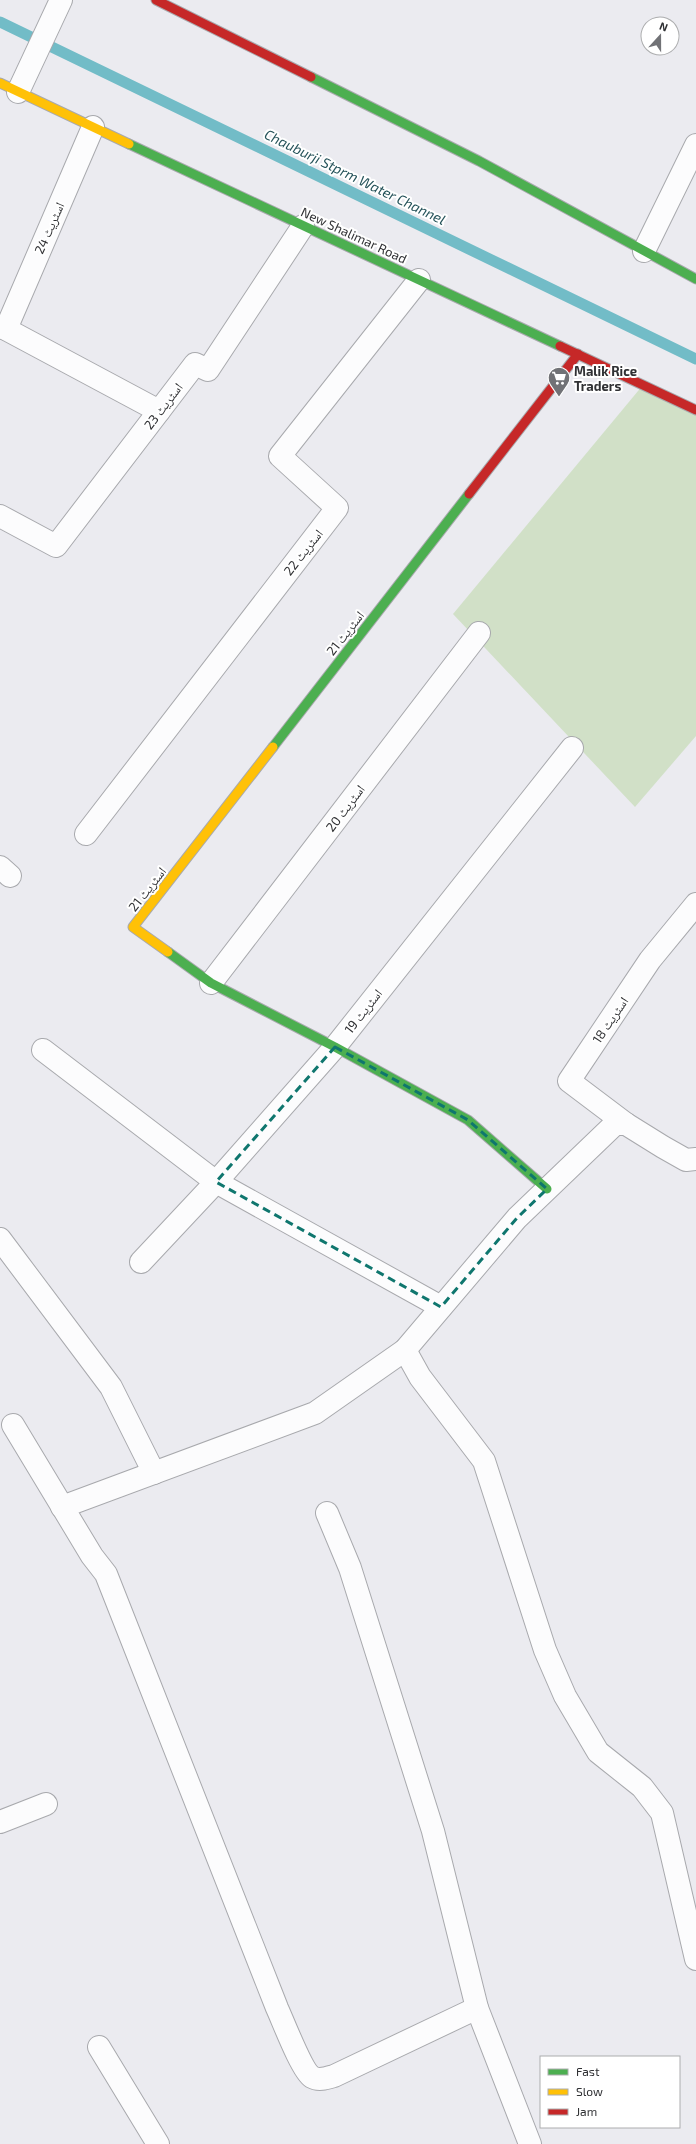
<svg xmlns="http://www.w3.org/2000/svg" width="696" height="2144" font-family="'Exo 2','Noto Naskh Arabic',sans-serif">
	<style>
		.green { fill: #d1e0c7 }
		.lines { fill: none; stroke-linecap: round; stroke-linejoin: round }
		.stream { stroke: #72bcc7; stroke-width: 11 }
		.street-casing { stroke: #a8a9ad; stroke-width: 24 }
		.fast-casing { stroke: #a8a9ad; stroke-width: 11 }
		.slow-casing { stroke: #a8a9ad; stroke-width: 11 }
		.jam-casing { stroke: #a8a9ad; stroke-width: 11 }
		.street { stroke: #fcfcfd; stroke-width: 22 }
		.fast { stroke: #4caf50; stroke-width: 9 }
		.slow { stroke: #ffc107; stroke-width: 9 }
		.jam { stroke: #c62828; stroke-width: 9 }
		.marked { fill: none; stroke: #0f766e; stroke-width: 3; stroke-dasharray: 8 5; stroke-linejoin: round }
		.labels { text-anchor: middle; stroke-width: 4; stroke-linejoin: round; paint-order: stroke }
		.street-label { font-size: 13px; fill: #303134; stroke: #fff }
		.poi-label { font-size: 13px; font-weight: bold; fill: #303134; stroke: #fff; text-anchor: start }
		.water-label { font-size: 14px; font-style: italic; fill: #26535a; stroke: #fff }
	</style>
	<rect width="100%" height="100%" fill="#ebebf0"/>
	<!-- green -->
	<polygon class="green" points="643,385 696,410 696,736 635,807 453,614"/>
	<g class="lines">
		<!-- stream -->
		<polyline class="stream" points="0,22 696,359"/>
		<!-- street casing -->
		<g class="street-casing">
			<g id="street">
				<polyline points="18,92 61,0"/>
				<polyline points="644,251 696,145"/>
				<polyline points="0,326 159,411"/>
				<polyline points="6,329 93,127"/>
				<polyline points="0,516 56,546 195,364 208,370 303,226"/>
				<polyline points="86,834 337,508 280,456 419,280"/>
				<polyline points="0,867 10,876"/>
				<polyline points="696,904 650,960 569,1081 626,1124 663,1147 686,1160 696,1159"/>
				<polyline points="211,983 479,633"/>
				<polyline points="43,1050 216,1182 441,1307"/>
				<polyline points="0,1239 111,1387 154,1473"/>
				<polyline points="141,1262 216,1182 335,1047 572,748"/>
				<polyline points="405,1350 420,1377 484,1461 545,1650 565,1696 598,1752 642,1787 662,1813 696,1959"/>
				<path d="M13,1425L92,1556L106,1574L277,2008C283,2021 302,2071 312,2077C319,2081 327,2078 334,2076L477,2008"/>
				<polyline points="62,1507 315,1413 405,1350 517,1218 615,1124 626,1124"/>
				<polyline points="327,1513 350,1568 433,1831 477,2008 530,2144"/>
				<polyline points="0,1822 46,1804"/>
				<polyline points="99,2047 158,2144"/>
			</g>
		</g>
		<!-- fast casing -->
		<g class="fast-casing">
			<g id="fast">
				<polyline points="311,77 479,161 696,279"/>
				<polyline points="129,144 560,346"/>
				<polyline points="273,747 469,494"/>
				<polyline points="168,952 211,983 335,1047 468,1120 547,1189"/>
			</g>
		</g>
		<!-- slow casing -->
		<g class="slow-casing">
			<g id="slow">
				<polyline points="0,83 129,144"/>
				<polyline points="168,952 133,927 273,747"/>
			</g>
		</g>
		<!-- jam casing -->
		<g class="jam-casing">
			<g id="jam">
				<polyline points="156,0 311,77"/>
				<polyline points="560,346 696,410"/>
				<polyline points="469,494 578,354"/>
			</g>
		</g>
		<!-- street -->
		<use href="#street" class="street"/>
		<!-- fast -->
		<use href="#fast" class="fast"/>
		<!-- slow -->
		<use href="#slow" class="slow"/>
		<!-- jam -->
		<use href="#jam" class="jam"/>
	</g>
	<!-- marked area -->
	<path class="marked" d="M335,1047L468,1120L547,1189L517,1218L441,1307L216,1182Z"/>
	<!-- icons -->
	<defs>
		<g id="supermarket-pin" transform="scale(1.15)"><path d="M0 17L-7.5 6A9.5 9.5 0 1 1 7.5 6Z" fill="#717276" stroke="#fff"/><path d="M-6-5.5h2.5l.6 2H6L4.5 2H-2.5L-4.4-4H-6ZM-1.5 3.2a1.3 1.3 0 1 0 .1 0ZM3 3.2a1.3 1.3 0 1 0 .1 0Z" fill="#fff"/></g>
	</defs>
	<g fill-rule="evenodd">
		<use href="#supermarket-pin" x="559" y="378"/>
	</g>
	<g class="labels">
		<!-- street labels -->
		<g class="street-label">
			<text transform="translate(49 228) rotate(-66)" y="5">اسٹریٹ 24</text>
			<text transform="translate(354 235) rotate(25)" y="5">New Shalimar Road</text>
			<text transform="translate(163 406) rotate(-53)" y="5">اسٹریٹ 23</text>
			<text transform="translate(303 552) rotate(-52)" y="5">اسٹریٹ 22</text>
			<text transform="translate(345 633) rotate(-52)" y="5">اسٹریٹ 21</text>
			<text transform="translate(345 808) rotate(-53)" y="5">اسٹریٹ 20</text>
			<text transform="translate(147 889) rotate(-52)" y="5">اسٹریٹ 21</text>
			<text transform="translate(363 1011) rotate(-52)" y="5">اسٹریٹ 19</text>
			<text transform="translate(610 1020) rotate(-56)" y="5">اسٹریٹ 18</text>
		</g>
		<!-- poi labels -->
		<g class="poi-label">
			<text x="574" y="376">Malik Rice<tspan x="574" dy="15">Traders</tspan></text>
		</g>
		<!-- water labels -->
		<g class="water-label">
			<text transform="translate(355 177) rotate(26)" y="5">Chauburji Stprm Water Channel</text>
		</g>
	</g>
	<!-- legend -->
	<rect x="540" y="2056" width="140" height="72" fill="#ffffff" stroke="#acadae"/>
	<rect x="548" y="2069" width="20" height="6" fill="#4caf50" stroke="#acadae"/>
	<text x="576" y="2076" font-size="12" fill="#303134">Fast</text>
	<rect x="548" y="2089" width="20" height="6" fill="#ffc107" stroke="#acadae"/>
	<text x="576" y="2096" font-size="12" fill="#303134">Slow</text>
	<rect x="548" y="2109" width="20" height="6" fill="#c62828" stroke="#acadae"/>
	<text x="576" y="2116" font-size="12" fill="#303134">Jam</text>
	<!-- north arrow -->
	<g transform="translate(660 36) rotate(21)"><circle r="19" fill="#ffffff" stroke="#acadae"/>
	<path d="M0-3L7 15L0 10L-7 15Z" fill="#717276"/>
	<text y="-6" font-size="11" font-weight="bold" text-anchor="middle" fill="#303134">N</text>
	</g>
</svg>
